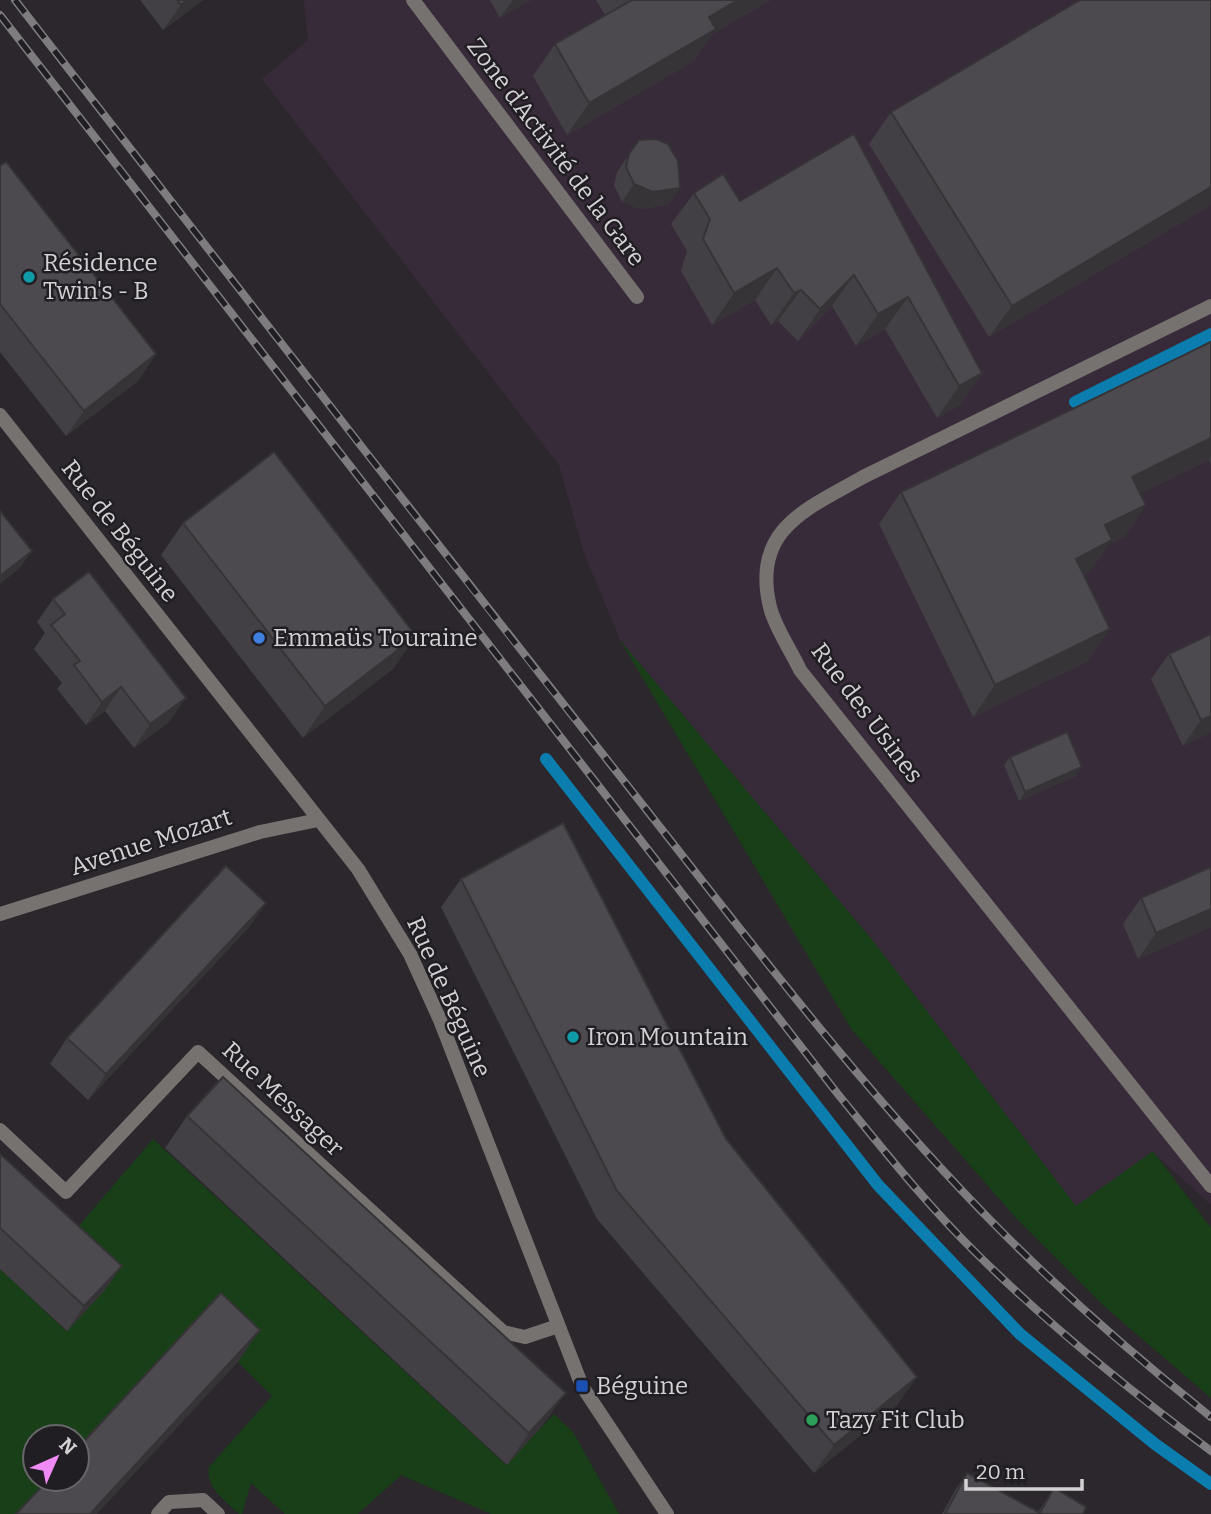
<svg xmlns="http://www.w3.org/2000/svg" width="1211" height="1514" font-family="Bitter,serif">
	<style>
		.industrial { fill: #382b39 }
		.green { fill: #183f17 }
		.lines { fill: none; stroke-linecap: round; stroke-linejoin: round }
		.stream { stroke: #0b7dae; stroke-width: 12 }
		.service { stroke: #757270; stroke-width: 14 }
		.minor { stroke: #757270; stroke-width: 14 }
		.rail-casing { stroke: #7f7c80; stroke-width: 8 }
		.rail { stroke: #211e23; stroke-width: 5; stroke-dasharray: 16; stroke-linecap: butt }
		.wall { fill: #424044 }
		.shaded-wall { fill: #363437 }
		.building { fill: #4d4a4f; stroke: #363437; stroke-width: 2 }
		.culture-dot { fill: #0f9aa8; stroke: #211e23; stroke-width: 2.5 }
		.shop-dot { fill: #3f7fe0; stroke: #211e23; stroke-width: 2.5 }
		.transit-dot { fill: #1a4fb4; stroke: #211e23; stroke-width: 2.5 }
		.leisure-dot { fill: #2e9e5b; stroke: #211e23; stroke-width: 2.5 }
		.labels { text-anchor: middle; stroke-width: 5; stroke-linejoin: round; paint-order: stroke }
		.street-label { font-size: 24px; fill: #d3d1d4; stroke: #211e23 }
		.poi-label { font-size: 24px; fill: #d3d1d4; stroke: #211e23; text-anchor: start }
	</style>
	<rect width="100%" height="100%" fill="#2b272c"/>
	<!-- industrial -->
	<polygon class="industrial" points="304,0 1211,0 1211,1205 1153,1152 1076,1206 874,942 620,640 584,553 559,465 262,79 308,40"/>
	<!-- green -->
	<g class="green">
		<polygon points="620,640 874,942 1076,1206 1153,1151 1211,1228 1211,1398 1105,1307 1016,1218 852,1030"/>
		<path d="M153,1139L506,1465L554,1414L573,1432L619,1514H491L401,1475L358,1514H285L251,1483L242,1514H239C226,1501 205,1488 209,1467L272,1396L238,1362L77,1456V1437H35V1479H56L24,1514H0V1269L66,1331V1241Z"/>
	</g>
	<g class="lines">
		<!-- stream -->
		<g class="stream">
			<polyline points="1075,402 1211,334"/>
			<polyline points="546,759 878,1185 1020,1334 1155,1444 1211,1484"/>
		</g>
		<!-- service -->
		<polyline class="service" points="413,0 637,297"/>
		<!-- minor -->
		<g class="minor">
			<path d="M1211,306L863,477C807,509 751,529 770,607C775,628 791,650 800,670L1211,1186"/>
			<polyline points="0,415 358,869 410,954 440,1020 582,1386 667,1514"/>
			<polyline points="0,914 260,832 318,820"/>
			<polyline points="0,1130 66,1192 198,1052 503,1332 525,1337 558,1326"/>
			<polyline points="158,1514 169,1502 203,1500 218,1514"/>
		</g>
		<!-- rail casing -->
		<g class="rail-casing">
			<g id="rail">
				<path d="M15,0C214,256 411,512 612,766C737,924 859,1088 1001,1231C1067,1297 1138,1359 1211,1417"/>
				<path d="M0,15L837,1093C882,1148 926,1204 977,1254C1050,1326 1129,1390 1211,1451"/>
			</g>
		</g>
		<!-- rail -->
		<use href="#rail" class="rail"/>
	</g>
	<!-- wall -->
	<g class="wall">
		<polygon points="140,0 203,0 163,30"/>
		<polygon points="490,0 531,0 500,18"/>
		<polygon points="596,0 771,0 713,33 694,61 567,135 533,76 555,44 605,15"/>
		<polygon points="1211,0 1211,205 989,337 869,144 891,112"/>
		<polygon points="854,134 982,373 960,405 937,418 885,329 856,346 832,306 798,341 778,321 771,325 755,300 712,325 681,271 687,251 671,224 694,193 740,201"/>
		<polygon points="639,140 680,188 668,205 640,209 622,202 614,185 617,172"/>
		<polygon points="0,166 139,380 66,436 0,352"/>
		<polygon points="1211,342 1211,465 1209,460 1140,494 1146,505 1124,537 1109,544 1090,571 1083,575 1088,661 973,717 879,524 901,492"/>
		<polygon points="183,523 394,668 303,738 161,555"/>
		<polygon points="53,599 169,722 134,748 105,711 86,725 57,689 62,683 34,649 45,633 37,622"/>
		<polygon points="1211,634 1211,732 1183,746 1151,679 1169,654"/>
		<polygon points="1010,757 1082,767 1076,776 1019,801 1004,765"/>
		<polygon points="1211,867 1211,927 1138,959 1123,924 1141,898"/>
		<polygon points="461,879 726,1139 897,1405 814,1473 597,1219 441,907"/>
		<polygon points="266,903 248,928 88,1100 50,1064 67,1038"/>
		<polygon points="187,1116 543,1425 507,1465 165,1148"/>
		<polygon points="0,1154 122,1266 104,1291 67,1331 0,1269"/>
		<polygon points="967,1473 1038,1512 1054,1488 1083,1514 942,1514 956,1489"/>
	</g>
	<!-- shaded-wall -->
	<g class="shaded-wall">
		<polygon points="187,0 203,0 163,30 181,5"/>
		<polygon points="513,0 531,0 500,18"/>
		<polygon points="738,0 771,0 713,33 694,61 567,135 589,103 709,17"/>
		<polygon points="634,184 680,188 668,205 640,209 622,202"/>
		<polygon points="1211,187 1211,205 989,337 1012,306"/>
		<polygon points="777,268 755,300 712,325 734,293"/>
		<polygon points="854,275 832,306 798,341 820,309"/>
		<polygon points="801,290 778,321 771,325 794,293"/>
		<polygon points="908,297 885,329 856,346 878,314"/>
		<polygon points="156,354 139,380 66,436 84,411"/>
		<polygon points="982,373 960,405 937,418 959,386"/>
		<polygon points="1211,438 1211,457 1209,460 1110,509 1132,477"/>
		<polygon points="1146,505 1124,537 1109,544 1090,571 1053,590 1076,559 1105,525"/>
		<polygon points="32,551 19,569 0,584 0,576"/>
		<polygon points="1110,629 1088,661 973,717 995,685"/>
		<polygon points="416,636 394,668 303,738 325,706"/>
		<polygon points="121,687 105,711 86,725 102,702"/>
		<polygon points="186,698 169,722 134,748 150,724"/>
		<polygon points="1211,716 1211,732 1183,746 1201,720"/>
		<polygon points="1082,767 1076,776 1019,801 1025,792"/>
		<polygon points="266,903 248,928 88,1100 106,1074"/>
		<polygon points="1211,909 1211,927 1138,959 1156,933"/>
		<polygon points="122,1266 104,1291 67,1331 84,1306"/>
		<polygon points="260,1330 238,1362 97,1514 90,1514"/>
		<polygon points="917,1377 897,1405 814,1473 834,1445"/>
		<polygon points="566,1393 543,1425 507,1465 529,1433"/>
	</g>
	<!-- building -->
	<g class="building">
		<polygon points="177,0 187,0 181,5"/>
		<polygon points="632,0 738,0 709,17 716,29 589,103 555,44"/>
		<polygon points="1080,0 1211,0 1211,187 1012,306 891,112"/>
		<polygon points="854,134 982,373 959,386 908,297 878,314 854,275 820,309 801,290 794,293 777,268 734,293 703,239 710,219 694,193 723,174 740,201"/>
		<polygon points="656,139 668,144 678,161 680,188 653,192 634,184 626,167 629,154 639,140"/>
		<polygon points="6,162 156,354 84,411 0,304 0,166"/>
		<polygon points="1211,342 1211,438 1132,477 1146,505 1105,525 1112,540 1076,559 1110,629 995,685 901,492"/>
		<polygon points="274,452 416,636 325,706 183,523"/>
		<polygon points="0,511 32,551 0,576"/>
		<polygon points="89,572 186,698 150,724 121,687 102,702 74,665 80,661 51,625 65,614 53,599"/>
		<polygon points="1211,634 1211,716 1201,720 1169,654"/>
		<polygon points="1067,732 1082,767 1025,792 1010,757"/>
		<polygon points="563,823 726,1139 917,1377 834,1445 617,1191 461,879"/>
		<polygon points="226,866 266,903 106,1074 67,1038"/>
		<polygon points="1211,867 1211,909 1156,933 1141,898"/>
		<polygon points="223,1077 566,1393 529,1433 187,1116"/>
		<polygon points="0,1154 122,1266 84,1306 0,1228"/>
		<polygon points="221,1293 260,1330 90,1514 16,1514 49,1479 77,1479 77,1449"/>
		<polygon points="967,1473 1040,1513 1054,1488 1086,1507 1083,1514 945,1514"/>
	</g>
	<!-- markers -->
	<g class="culture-dot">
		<circle cx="29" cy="277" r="7"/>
		<circle cx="573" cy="1037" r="7"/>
	</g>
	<circle class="shop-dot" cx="259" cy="638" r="7"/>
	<rect class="transit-dot" x="575" y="1379" width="14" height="14" rx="3.5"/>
	<circle class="leisure-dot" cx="812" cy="1420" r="7"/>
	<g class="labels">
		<!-- street labels -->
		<g class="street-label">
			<text transform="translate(556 152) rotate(53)" y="8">Zone d’Activité de la Gare</text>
			<text transform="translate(120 531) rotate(52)" y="8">Rue de Béguine</text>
			<text transform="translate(867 713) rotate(53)" y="8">Rue des Usines</text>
			<text transform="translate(151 842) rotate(-18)" y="8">Avenue Mozart</text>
			<text transform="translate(449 997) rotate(66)" y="8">Rue de Béguine</text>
			<text transform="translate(283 1099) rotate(43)" y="8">Rue Messager</text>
		</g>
		<!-- poi labels -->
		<g class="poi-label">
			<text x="43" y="271">Résidence<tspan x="43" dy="28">Twin's - B</tspan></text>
			<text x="273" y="646">Emmaüs Touraine</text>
			<text x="587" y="1045">Iron Mountain</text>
			<text x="596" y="1394">Béguine</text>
			<text x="826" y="1428">Tazy Fit Club</text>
		</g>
	</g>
	<!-- north arrow -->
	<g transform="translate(56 1458) rotate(45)"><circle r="33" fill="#211e23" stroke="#68666a" stroke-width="2"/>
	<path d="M0-5L12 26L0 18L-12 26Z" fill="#f08bf5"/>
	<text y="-10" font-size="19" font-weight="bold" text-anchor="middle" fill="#d3d1d4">N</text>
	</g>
	<!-- scale -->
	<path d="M966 1479v10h116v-10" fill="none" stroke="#d3d1d4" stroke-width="3.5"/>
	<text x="976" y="1479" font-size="21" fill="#d3d1d4" stroke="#211e23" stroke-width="5" paint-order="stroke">20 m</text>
</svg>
